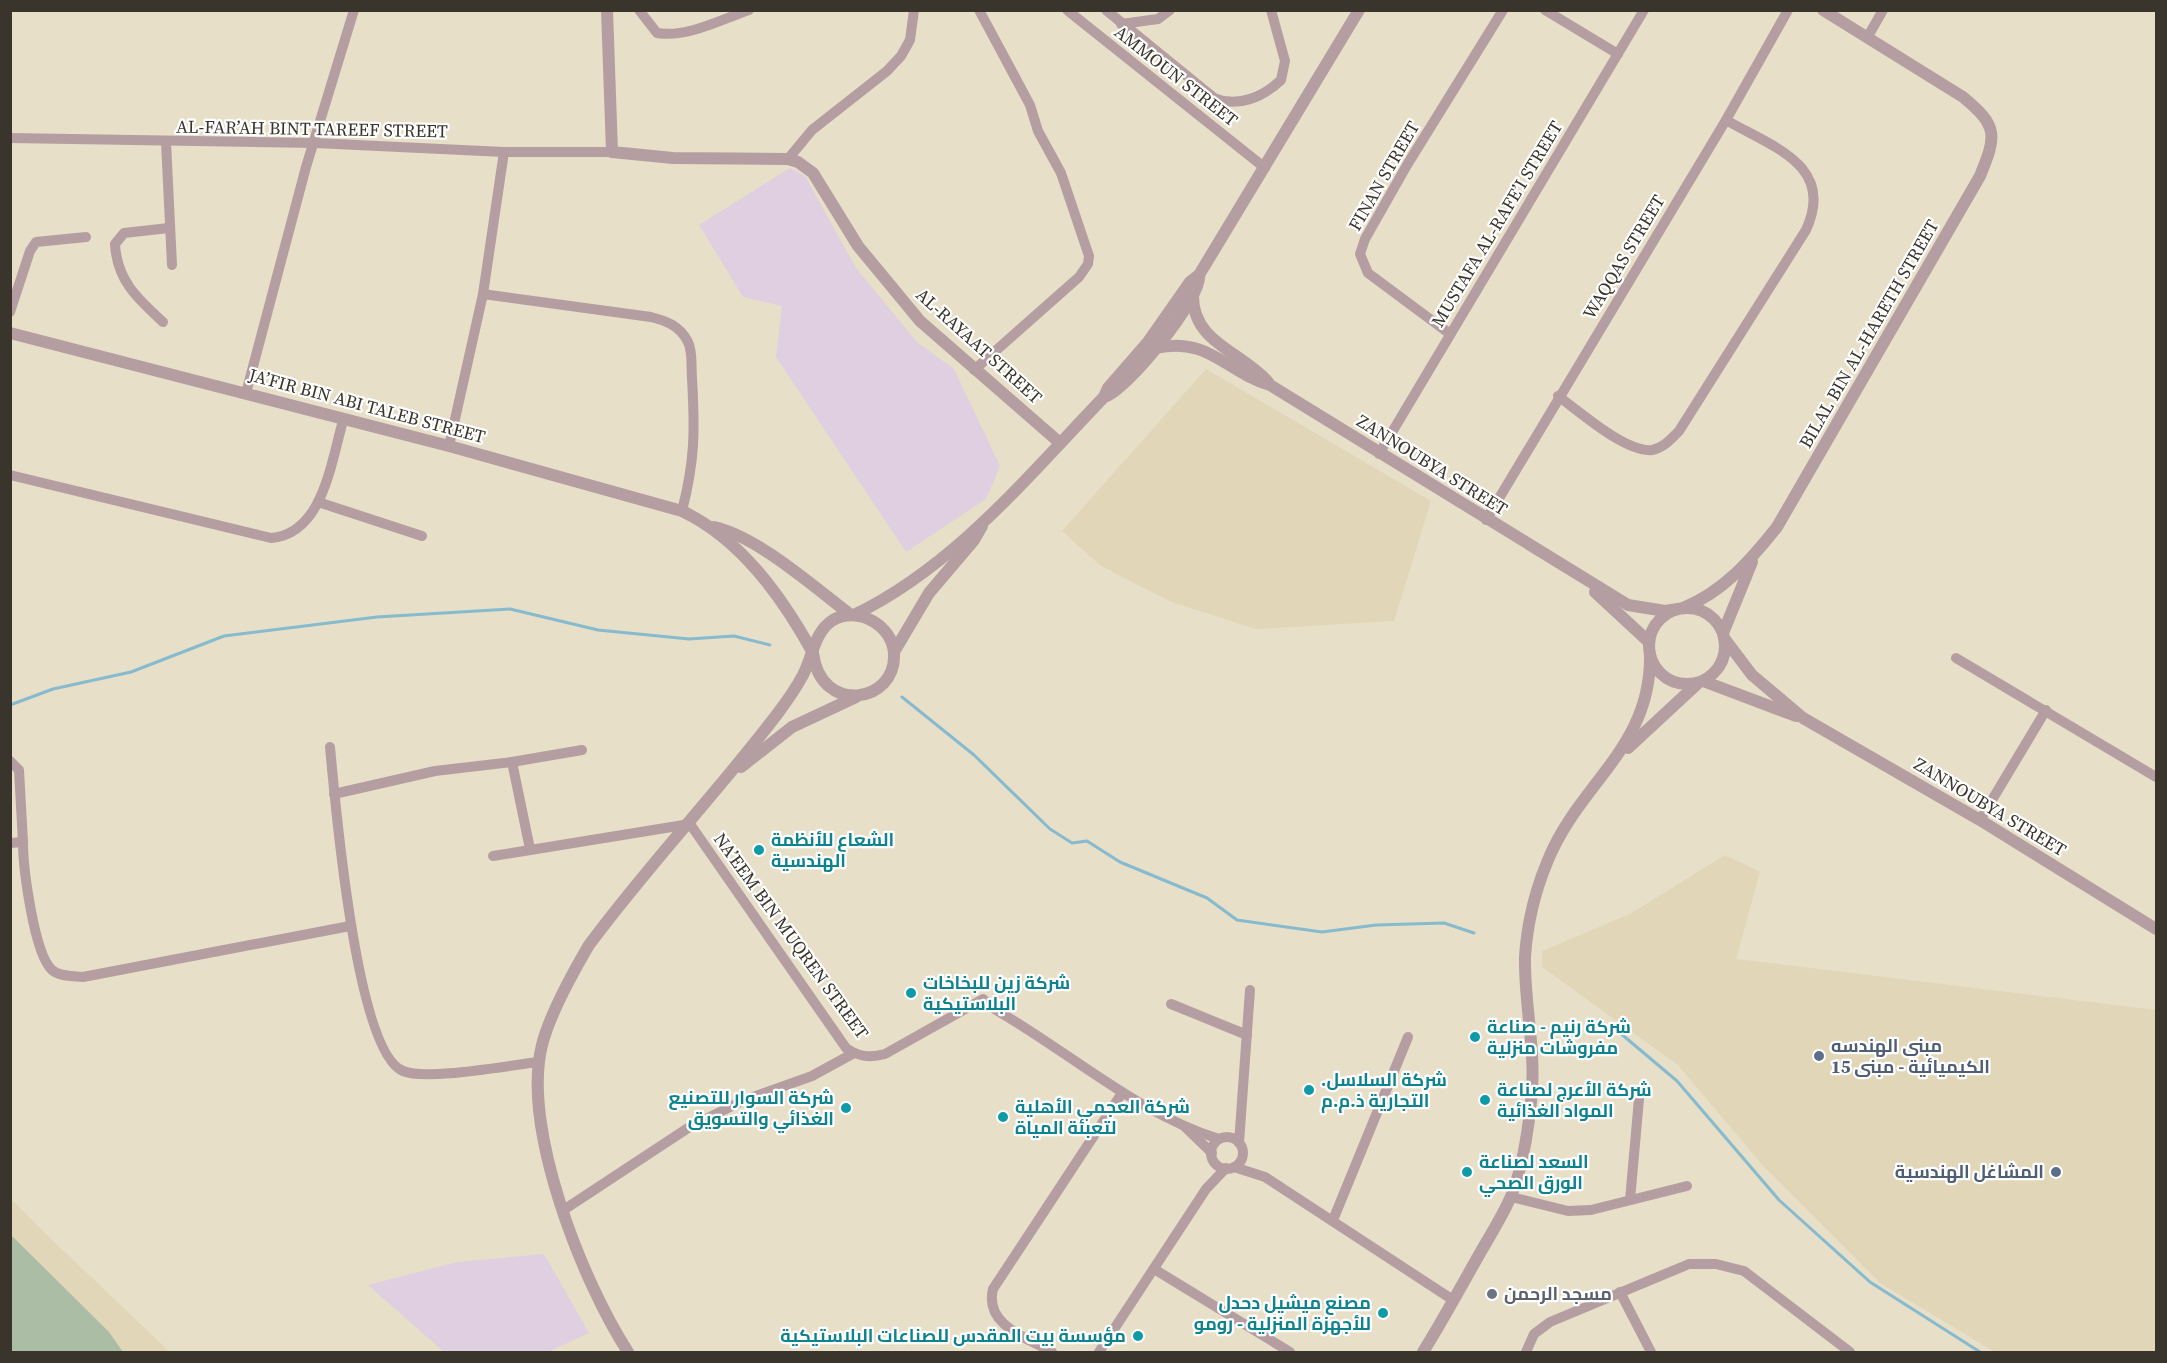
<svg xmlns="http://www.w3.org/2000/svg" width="2167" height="1363" font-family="'Source Serif 4',Cairo,serif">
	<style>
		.commercial { fill: #e0cfe1 }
		.built { fill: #e1d6b8 }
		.green { fill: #acbda6 }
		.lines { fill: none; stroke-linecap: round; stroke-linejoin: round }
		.stream { stroke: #86bace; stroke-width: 3 }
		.minor { stroke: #b59ea1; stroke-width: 10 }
		.tertiary { stroke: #b59ea1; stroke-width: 12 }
		.culture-dot { fill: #0f9aa8; stroke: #fff; stroke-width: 2 }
		.service-dot { fill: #5c6f8a; stroke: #fff; stroke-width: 2 }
		.worship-dot { fill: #6b7280; stroke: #fff; stroke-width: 2 }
		.labels { text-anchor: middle; stroke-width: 4.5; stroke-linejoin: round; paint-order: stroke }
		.street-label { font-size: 18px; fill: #39352d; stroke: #fff }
		.culture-label { font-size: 18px; font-weight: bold; fill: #0d838f; stroke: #fff; text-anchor: start }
		.service-label { font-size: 18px; font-weight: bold; fill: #4e5e75; stroke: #fff; text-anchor: start }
		.worship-label { font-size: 18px; font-weight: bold; fill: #5b616d; stroke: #fff; text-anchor: start }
	</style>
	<rect width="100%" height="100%" fill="#e7dfc8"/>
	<!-- commercial -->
	<g class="commercial">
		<polygon points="790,168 805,176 856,268 917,342 954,369 1000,466 986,499 906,552 776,357 782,306 743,297 699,225"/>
		<polygon points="544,1254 589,1333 548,1352 444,1352 368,1285 457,1262"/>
	</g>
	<!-- built -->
	<g class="built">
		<polygon points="1206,369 1431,501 1394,621 1256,629 1172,602 1101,566 1062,531"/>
		<polygon points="1725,855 1760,872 1736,959 2156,1010 2156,1352 1995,1352 1880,1283 1764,1167 1678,1065 1542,967 1542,951 1630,914"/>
		<polygon points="10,1198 52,1240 170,1352 11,1352"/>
	</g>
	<!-- green -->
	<polygon class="green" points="10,1234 109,1332 123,1352 11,1352"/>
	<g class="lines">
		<!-- stream -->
		<g class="stream">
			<polyline points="902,697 974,755 1050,829 1072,843 1087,841 1120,862 1207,898 1237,920 1322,932 1376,925 1444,923 1474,933"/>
			<polyline points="10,705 53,689 131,672 224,636 377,617 510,609 598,630 689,639 734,636 770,645"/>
			<polyline points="1613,1027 1677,1081 1779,1200 1870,1282 1980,1352"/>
		</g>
		<!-- minor -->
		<g class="minor">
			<path d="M639,10L657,33C687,38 720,20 749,10"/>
			<polyline points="1067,10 1265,168"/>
			<path d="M1106,10L1214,98C1238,108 1263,97 1281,80L1285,61L1271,10"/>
			<polyline points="1545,10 1618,54"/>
			<polyline points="1121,24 1158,19 1170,10"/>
			<polyline points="1867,38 1883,10"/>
			<polyline points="10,138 315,143 504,152 612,152"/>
			<polyline points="166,142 172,265"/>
			<polyline points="788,159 812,130 887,71 901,56 910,40 914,10"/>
			<path d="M483,294L651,317C667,321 680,326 688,342C693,352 691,367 692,378C695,431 695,460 682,511"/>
			<polyline points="10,312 30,251 36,242 86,237"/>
			<path d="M163,322C138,299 117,281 115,244L124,233L169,228"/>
			<polyline points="1450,334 1368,273 1360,254 1365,239 1407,165 1503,10"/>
			<polyline points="974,370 1079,277 1088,264 1089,256 1061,173 1038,131 1030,105 979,10"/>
			<polyline points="246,393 306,167 354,10"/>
			<path d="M1558,396C1580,412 1626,453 1652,450C1664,448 1672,438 1679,431L1806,230C1836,165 1772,147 1726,120"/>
			<polyline points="449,446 483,294 504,152"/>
			<polyline points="1379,454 1644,10"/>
			<path d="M10,475L271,538C323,534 331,462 343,421"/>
			<polyline points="318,502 422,536"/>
			<polyline points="1486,520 1726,120 1788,10"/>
			<polyline points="1956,658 2156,777"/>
			<path d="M330,747C335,800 356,1052 403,1071C427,1081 509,1065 539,1062"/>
			<polyline points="10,761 19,770 23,842"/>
			<polyline points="512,762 530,849"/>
			<polyline points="334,794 435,771 512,762 582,750"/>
			<polyline points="1980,820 2046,710"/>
			<path d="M10,843L23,842C23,867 34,954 52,970C60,977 73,976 83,977L350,926"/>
			<path d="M493,856L690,824L846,1048C859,1057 870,1058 885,1054L983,999L996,1010C1071,1053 1136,1113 1219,1139"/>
			<polyline points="1171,1004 1247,1035"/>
			<polyline points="1185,1127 1212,1153"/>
			<circle cx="1227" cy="1153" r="16"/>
			<polyline points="1239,1143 1250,990"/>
			<polyline points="1234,1167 1265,1177 1453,1300"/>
			<polyline points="1511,1197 1568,1211 1591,1210 1687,1186"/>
			<polyline points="1630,1200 1639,1099"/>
			<polyline points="562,1211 688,1128 742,1101 812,1076 854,1053"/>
			<polyline points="1333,1220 1408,1037"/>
			<polyline points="1154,1269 1290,1352"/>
			<polyline points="1620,1292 1651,1352"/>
			<path d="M1052,1352C1027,1338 984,1325 993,1289L1122,1093"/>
			<polyline points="1099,1352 1206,1189 1226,1168"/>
			<polyline points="1526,1352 1534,1334 1550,1322 1689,1264 1716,1264 1744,1271 1850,1352"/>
		</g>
		<!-- tertiary -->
		<g class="tertiary">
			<polyline points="607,10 612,152 673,158 788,159 798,162 813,173 858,246 920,321 1060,443"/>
			<path d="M1193,296C1193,343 1241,351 1268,382"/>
			<path d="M10,333L449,446L682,511C741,539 782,597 813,653"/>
			<path d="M1156,348C1208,336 1226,372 1270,385L1628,605L1665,611L1678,609"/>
			<polyline points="1104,397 1108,388 1148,342 1190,282 1199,275 1359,10"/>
			<path d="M714,527C757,536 815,588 851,615"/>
			<polyline points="1595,592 1649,642"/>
			<path d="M1683,608C1723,592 1750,561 1777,527L1980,176C1997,135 1998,126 1963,97L1823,10"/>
			<circle cx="1687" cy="646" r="38"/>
			<path d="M854,615C955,566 1027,477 1104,397C1125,393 1204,295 1199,275"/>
			<polyline points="1723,633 1752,562"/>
			<polyline points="1724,638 1752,675 1803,718 1980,820 2156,929"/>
			<polyline points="894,652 929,593 974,540 982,526"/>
			<polyline points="1703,681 1796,716"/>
			<polyline points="1628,748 1697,684"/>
			<polyline points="741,767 792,727 856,697"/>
			<path d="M628,1352C583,1283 521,1128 542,1045C550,1013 572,974 589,945C648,865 718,792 778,713C787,701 796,688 803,675C813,656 814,632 833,620C858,606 892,625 894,653C897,704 820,715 813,653"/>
			<path d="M1423,1352C1441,1323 1458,1292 1475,1262C1487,1240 1502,1218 1512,1194C1523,1165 1528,1132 1531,1102C1537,1053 1524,1005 1525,957C1527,924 1535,891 1548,860C1580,782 1652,747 1650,654"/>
		</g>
	</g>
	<!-- markers -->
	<g class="culture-dot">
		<circle cx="759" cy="850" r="6"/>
		<circle cx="911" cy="993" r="6"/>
		<circle cx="1475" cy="1037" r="6"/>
		<circle cx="1309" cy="1090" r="6"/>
		<circle cx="1485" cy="1100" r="6"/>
		<circle cx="846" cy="1108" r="6"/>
		<circle cx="1003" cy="1117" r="6"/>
		<circle cx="1467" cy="1172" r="6"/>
		<circle cx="1383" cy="1313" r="6"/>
		<circle cx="1138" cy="1336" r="6"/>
	</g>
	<g class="service-dot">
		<circle cx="1819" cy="1056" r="6"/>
		<circle cx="2056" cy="1172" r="6"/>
	</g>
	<circle class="worship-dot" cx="1492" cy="1294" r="6"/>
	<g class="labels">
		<!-- street labels -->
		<g class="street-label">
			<text transform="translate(1176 76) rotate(38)" y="6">AMMOUN STREET</text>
			<text transform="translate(312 129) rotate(1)" y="6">AL-FAR’AH BINT TAREEF STREET</text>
			<text transform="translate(1384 176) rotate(-60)" y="6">FINAN STREET</text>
			<text transform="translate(1497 224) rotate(-59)" y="6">MUSTAFA AL-RAFE’I STREET</text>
			<text transform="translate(1624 257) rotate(-59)" y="6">WAQQAS STREET</text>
			<text transform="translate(1869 334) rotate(-60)" y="6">BILAL BIN AL-HARETH STREET</text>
			<text transform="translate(979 346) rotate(42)" y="6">AL-RAYAAT STREET</text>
			<text transform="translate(367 406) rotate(15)" y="6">JA’FIR BIN ABI TALEB STREET</text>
			<text transform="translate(1432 465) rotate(32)" y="6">ZANNOUBYA STREET</text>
			<text transform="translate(1990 807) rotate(31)" y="6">ZANNOUBYA STREET</text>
			<text transform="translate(791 936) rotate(54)" y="6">NA’EEM BIN MUQREN STREET</text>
		</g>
		<!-- culture labels -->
		<g class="culture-label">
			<text x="771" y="846">الشعاع للأنظمة<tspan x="771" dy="21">الهندسية</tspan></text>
			<text x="923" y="989">شركة زين للبخاخات<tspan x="923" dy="21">البلاستيكية</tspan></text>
			<text x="1487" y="1033">شركة رنيم - صناعة<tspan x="1487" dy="21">مفروشات منزلية</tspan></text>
			<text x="1321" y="1086">.شركة السلاسل<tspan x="1321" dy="21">التجارية ذ.م.م</tspan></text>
			<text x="1497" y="1096">شركة الأعرج لصناعة<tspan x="1497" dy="21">المواد الغذائية</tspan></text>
			<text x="834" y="1104" text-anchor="end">شركة السوار للتصنيع<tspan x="834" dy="21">الغذائي والتسويق</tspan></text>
			<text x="1015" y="1113">شركة العجمي الأهلية<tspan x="1015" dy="21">لتعبئة المياة</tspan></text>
			<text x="1479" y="1168">السعد لصناعة<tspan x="1479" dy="21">الورق الصحي</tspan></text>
			<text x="1371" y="1309" text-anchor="end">مصنع ميشيل دحدل<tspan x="1371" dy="21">للأجهزة المنزلية - رومو</tspan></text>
			<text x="1126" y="1342" text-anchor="end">مؤسسة بيت المقدس للصناعات البلاستيكية</text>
		</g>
		<!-- service labels -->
		<g class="service-label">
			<text x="1831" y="1052">مبنى الهندسه<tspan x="1831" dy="21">الكيميائية - مبنى 15</tspan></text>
			<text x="2044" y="1178" text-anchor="end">المشاغل الهندسية</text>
		</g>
		<!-- worship labels -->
		<g class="worship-label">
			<text x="1504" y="1300">مسجد الرحمن</text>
		</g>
	</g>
	<!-- border -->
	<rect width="2167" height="1363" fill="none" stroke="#39352d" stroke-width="24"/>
</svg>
